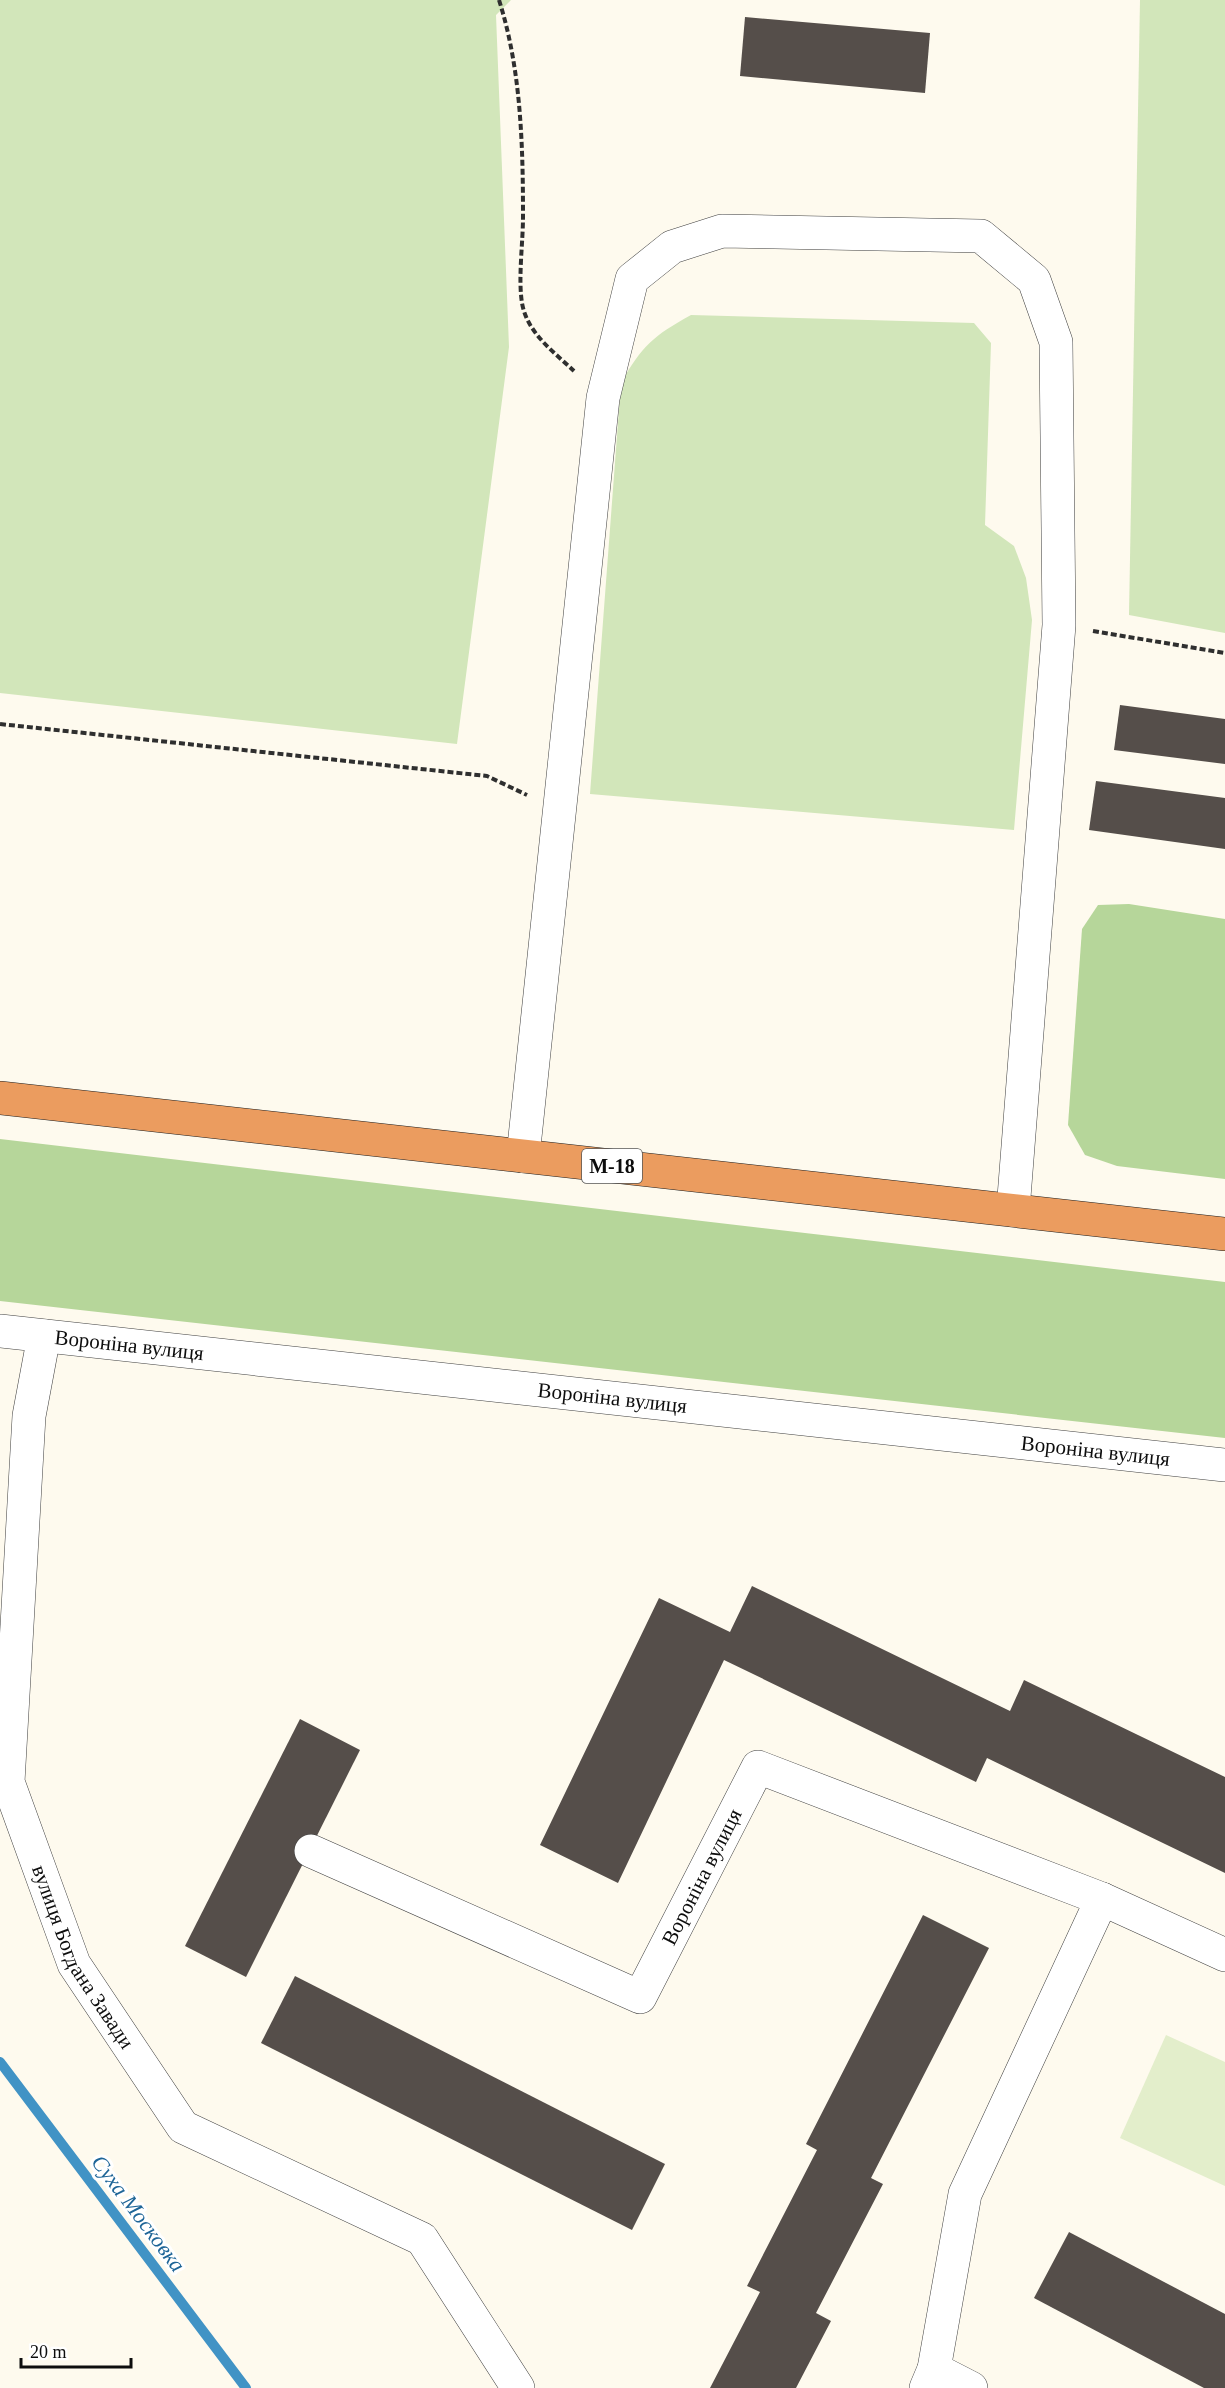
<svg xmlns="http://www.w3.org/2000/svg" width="1225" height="2388" font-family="Georgia,serif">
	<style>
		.green { fill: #d2e6ba }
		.forest { fill: #b6d69a }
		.pitch { fill: #e3eecb }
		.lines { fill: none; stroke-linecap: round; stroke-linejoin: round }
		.stream { stroke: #4193c5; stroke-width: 10 }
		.building { fill: #554e4a }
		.minor-casing { stroke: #404040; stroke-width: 34 }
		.highway-casing { stroke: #1e1e1e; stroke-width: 34 }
		.path { stroke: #2f2f2f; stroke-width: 4; stroke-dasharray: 6 3; stroke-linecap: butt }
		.minor { stroke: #fff; stroke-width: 33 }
		.highway { stroke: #eb9c5f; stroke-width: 33 }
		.labels { text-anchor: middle; stroke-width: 6; stroke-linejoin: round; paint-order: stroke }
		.shield { fill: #fff; stroke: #565656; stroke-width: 1.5 }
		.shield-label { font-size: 20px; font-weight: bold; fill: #0d0d0d }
		.street-label { font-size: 21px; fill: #0d0d0d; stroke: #fff }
		.water-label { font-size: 22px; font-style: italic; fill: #1e6597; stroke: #fff }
	</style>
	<rect width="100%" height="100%" fill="#fefaee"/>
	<!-- green -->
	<g class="green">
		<polygon points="0,0 511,0 496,15 509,347 457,744 0,693"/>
		<polygon points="1140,0 1225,0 1225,633 1129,615"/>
		<path d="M691,315L974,323L991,343L985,525L1014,546L1026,578L1032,620L1014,830L590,794L621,383C642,346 653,336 691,315Z"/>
	</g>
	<!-- forest -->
	<g class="forest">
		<polygon points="1129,904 1225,919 1225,1179 1117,1166 1085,1155 1068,1125 1082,929 1098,905"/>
		<polygon points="0,1139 1225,1282 1225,1438 0,1301"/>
	</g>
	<!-- pitch -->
	<polygon class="pitch" points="1166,2035 1225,2062 1225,2186 1120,2138"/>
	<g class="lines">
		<!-- stream -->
		<polyline class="stream" points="0,2062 246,2388"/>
	</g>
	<!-- building -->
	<g class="building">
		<polygon points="745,17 930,33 925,93 740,76"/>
		<polygon points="1120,705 1225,719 1225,764 1114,750"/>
		<polygon points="1096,781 1225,798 1225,849 1089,830"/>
		<polygon points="752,1586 1010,1711 1024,1680 1225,1777 1225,1873 987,1758 976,1782 724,1660 618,1883 540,1845 659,1598 730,1632"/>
		<polygon points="300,1719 360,1750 246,1977 185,1946"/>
		<polygon points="923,1915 989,1948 871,2178 883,2184 816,2313 831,2321 796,2388 710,2388 760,2292 747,2286 817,2150 806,2144"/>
		<polygon points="295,1976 665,2164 632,2230 261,2043"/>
		<polygon points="1069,2232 1225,2314 1225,2388 1204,2388 1034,2298"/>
	</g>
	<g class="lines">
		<!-- minor casing -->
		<g class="minor-casing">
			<g id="minor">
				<polyline points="523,1156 603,398 632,279 672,247 722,231 981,236 1034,280 1056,342 1059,625 1013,1210"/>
				<path id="s1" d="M0,1331L1225,1465"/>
				<path id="s2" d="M44,1336L29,1416L8,1782L74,1964L183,2127L422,2239L518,2388"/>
				<path id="s3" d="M311,1851L640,1997L758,1767L1102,1899L1225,1955"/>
				<polyline points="934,2369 971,2388"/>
				<polyline points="926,2388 934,2369 965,2194 1102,1899"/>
			</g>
		</g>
		<!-- highway casing -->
		<g class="highway-casing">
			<polyline id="highway" points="0,1098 1225,1234"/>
		</g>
		<!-- path -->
		<g class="path">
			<path d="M499,0C521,69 523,144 523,217C523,243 518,278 522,303C527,333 554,352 574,371"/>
			<polyline points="1093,631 1225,653"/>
			<polyline points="0,724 487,776 527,795"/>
		</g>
		<!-- minor -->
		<use href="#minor" class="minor"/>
		<!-- highway -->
		<use href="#highway" class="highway"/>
	</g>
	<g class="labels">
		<!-- shield labels -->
		<rect class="shield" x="582" y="1149" width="60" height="34" rx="4.5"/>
		<g class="shield-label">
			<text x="612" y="1173">М-18</text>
		</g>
		<!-- street labels -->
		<g class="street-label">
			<text dy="7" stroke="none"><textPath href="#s1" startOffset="130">Вороніна вулиця</textPath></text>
			<text dy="7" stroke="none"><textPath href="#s1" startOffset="616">Вороніна вулиця</textPath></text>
			<text dy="7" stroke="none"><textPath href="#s1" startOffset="1102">Вороніна вулиця</textPath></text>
			<text dy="7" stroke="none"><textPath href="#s3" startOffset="495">Вороніна вулиця</textPath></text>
			<text dy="7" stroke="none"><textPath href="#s2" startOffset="639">вулиця Богдана Завади</textPath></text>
		</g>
		<!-- water labels -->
		<g class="water-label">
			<text transform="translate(139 2213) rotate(53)" y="8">Суха Московка</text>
		</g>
	</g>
	<!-- scale -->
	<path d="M21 2358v9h110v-9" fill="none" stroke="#0d0d0d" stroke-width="3"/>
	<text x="30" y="2358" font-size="18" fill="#0d0d0d" stroke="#ffffff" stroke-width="4.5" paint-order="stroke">20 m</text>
</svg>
